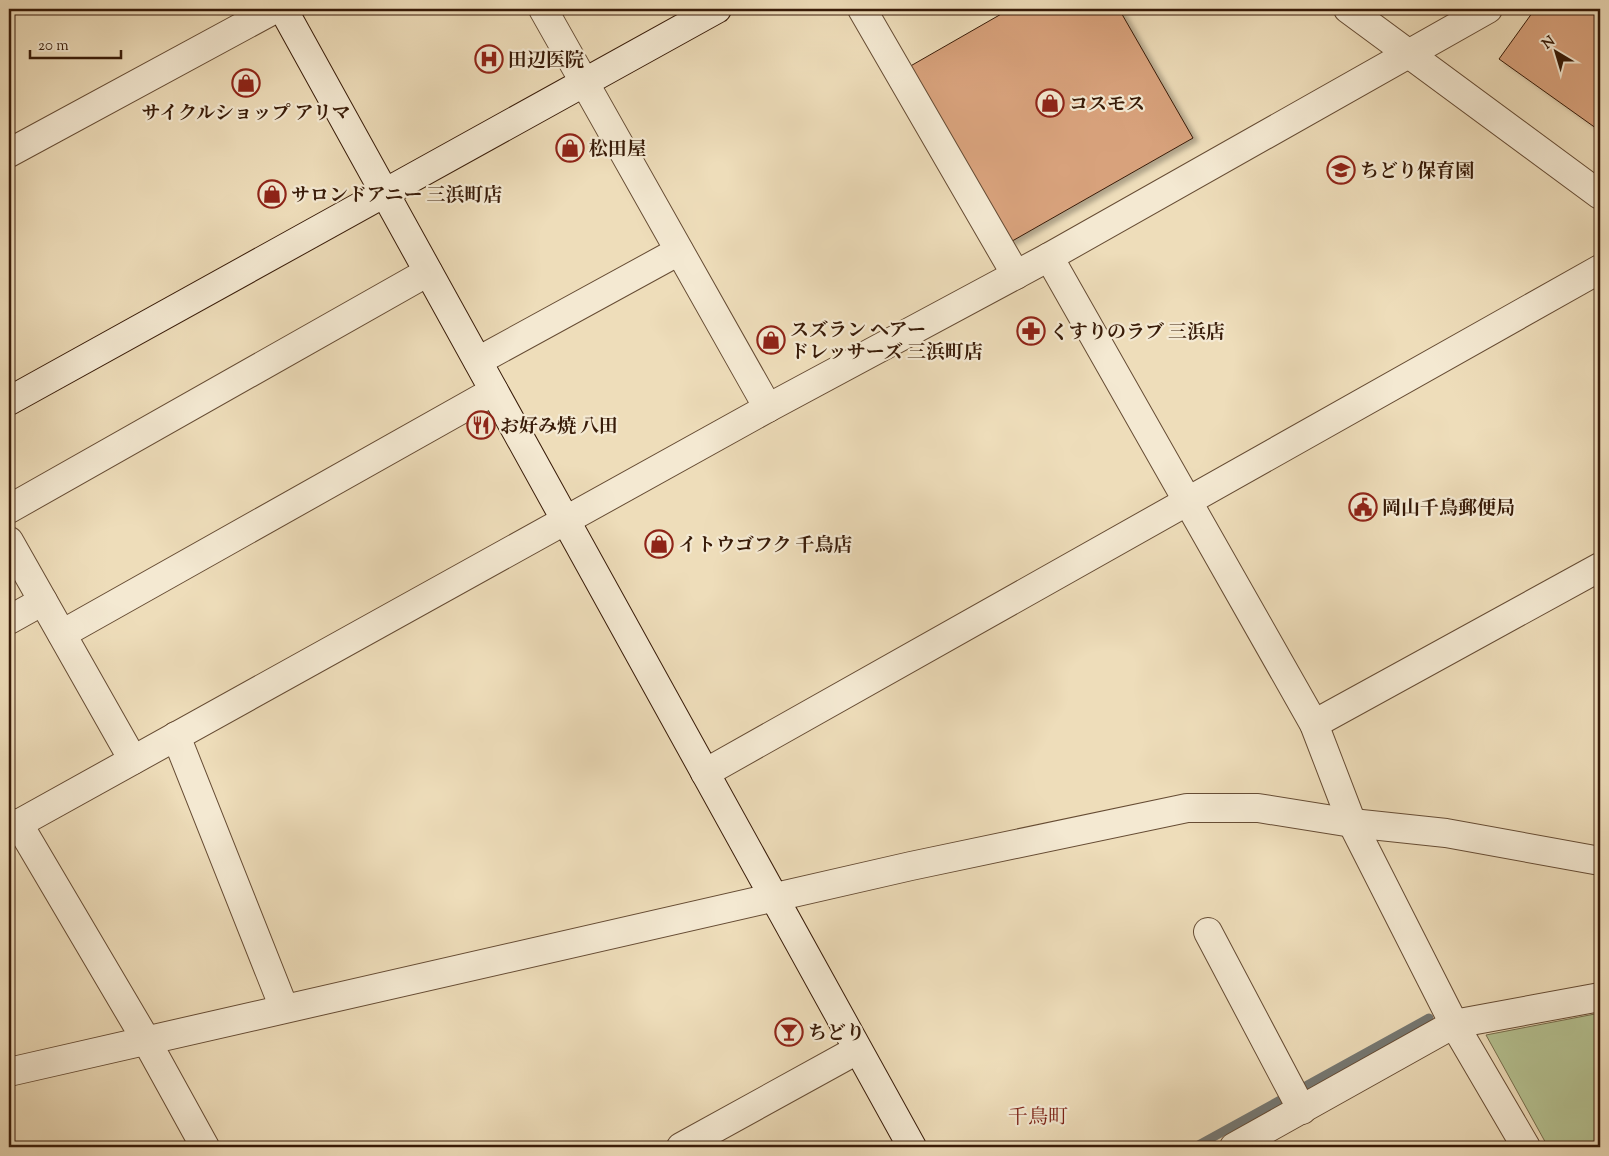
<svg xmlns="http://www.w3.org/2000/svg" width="1609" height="1156" font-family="'Sorts Mill Goudy','Noto Serif JP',serif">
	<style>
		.green { fill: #b5c292; stroke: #766e4d }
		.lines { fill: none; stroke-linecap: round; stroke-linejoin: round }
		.stream { stroke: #767974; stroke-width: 9 }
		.building { fill: #d8a27c; stroke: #381b08; filter: url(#shadow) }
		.street-casing { stroke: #664c34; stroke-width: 30 }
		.secondary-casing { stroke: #381b08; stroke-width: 30 }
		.street { stroke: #f4e9d2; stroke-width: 28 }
		.secondary { stroke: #f4e9d2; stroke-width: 28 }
		.labels { text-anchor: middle; stroke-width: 4.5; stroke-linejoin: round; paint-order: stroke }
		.poi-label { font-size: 19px; font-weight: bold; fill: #381b08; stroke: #f4e9d2; text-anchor: start }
		.neighbourhood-label { font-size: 20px; fill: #7a1f14; stroke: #f4e9d2 }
	</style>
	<defs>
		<filter id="shadow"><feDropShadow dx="5.5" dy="3" stdDeviation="2.5" flood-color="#0004"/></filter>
	</defs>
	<rect width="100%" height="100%" fill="#eeddba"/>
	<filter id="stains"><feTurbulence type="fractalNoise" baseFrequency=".004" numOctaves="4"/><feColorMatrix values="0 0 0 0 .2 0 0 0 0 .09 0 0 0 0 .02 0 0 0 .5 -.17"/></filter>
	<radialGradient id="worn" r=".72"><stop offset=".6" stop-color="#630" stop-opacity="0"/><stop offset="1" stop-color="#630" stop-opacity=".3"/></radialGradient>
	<!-- green -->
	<polygon class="green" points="1600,1013 1600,1147 1548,1147 1486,1035"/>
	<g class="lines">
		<!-- stream -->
		<polyline class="stream" points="1195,1147 1429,1018"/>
	</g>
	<!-- building -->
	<g class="building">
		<polygon points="1010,9 1119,9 1193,138 1007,244 907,68"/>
		<polygon points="1535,9 1600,9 1600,131 1499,59"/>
	</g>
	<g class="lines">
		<!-- street casing -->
		<g class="street-casing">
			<g id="street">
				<polyline points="543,9 768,408"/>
				<polyline points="862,9 1016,275"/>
				<polyline points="1348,9 1600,195"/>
				<polyline points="9,153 275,9"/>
				<polyline points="1049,257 1314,724 1352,823 1454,1024 1526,1147"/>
				<polyline points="478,361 679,251"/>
				<polyline points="9,509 428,272"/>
				<polyline points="9,541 133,760"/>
				<polyline points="9,620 43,601"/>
				<polyline points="62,634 494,391"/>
				<polyline points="1314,724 1600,567"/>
				<polyline points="176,736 284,1008"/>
				<polyline points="705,773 1600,269"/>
				<polyline points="18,823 146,1040 205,1147"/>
				<polyline points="9,829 768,408 1049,257 1488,9"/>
				<polyline points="1208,932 1302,1110"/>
				<polyline points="9,1072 911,866 1187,808 1258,808 1352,823 1446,833 1600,861"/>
				<polyline points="681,1147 857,1050"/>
				<polyline points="1234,1147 1454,1024 1600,997"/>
			</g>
		</g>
		<!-- secondary casing -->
		<g class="secondary-casing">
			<g id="secondary">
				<polyline points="283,9 912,1147"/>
				<polyline points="9,401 717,9"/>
			</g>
		</g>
		<!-- street -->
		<use href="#street" class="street"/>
		<!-- secondary -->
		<use href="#secondary" class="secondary"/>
	</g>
	<!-- icons -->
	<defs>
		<g id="hospital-ring" transform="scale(1.4375)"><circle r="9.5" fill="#f4e9d2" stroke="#8f2418" stroke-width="1.5"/><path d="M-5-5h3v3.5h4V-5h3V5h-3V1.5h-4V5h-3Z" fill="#8f2418"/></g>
		<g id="shop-ring" transform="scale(1.4375)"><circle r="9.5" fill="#f4e9d2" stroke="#8f2418" stroke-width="1.5"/><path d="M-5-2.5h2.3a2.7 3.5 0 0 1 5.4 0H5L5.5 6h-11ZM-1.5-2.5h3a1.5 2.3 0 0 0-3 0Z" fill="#8f2418"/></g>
		<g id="school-ring" transform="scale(1.4375)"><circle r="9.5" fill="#f4e9d2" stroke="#8f2418" stroke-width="1.5"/><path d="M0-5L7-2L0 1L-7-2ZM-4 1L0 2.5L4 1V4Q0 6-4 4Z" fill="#8f2418"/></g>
		<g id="pharmacy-ring" transform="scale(1.4375)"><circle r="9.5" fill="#f4e9d2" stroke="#8f2418" stroke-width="1.5"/><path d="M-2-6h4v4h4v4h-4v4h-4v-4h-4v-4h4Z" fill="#8f2418"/></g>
		<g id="restaurant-ring" transform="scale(1.4375)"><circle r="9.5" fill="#f4e9d2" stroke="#8f2418" stroke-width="1.5"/><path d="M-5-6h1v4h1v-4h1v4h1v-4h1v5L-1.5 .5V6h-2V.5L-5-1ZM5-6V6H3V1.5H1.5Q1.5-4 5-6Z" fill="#8f2418"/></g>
		<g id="civic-ring" transform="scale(1.4375)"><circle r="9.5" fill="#f4e9d2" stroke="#8f2418" stroke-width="1.5"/><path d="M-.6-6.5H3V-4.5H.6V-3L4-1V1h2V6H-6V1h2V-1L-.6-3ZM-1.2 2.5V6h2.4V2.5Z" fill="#8f2418"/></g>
		<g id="bar-ring" transform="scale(1.4375)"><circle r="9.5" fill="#f4e9d2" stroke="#8f2418" stroke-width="1.5"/><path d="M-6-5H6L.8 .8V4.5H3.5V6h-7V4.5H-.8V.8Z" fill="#8f2418"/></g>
	</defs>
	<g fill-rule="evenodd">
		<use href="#hospital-ring" x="489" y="59"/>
		<use href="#shop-ring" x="246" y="83"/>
		<use href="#shop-ring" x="1050" y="103"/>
		<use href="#shop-ring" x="570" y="148"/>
		<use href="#school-ring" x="1341" y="170"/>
		<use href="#shop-ring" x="272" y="194"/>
		<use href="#pharmacy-ring" x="1031" y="331"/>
		<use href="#shop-ring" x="771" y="340"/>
		<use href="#restaurant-ring" x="481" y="425"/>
		<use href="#civic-ring" x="1363" y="507"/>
		<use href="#shop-ring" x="659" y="544"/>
		<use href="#bar-ring" x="789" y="1032"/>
	</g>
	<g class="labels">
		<!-- poi labels -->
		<g class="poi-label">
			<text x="508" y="66">田辺医院</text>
			<text x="1069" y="110">コスモス</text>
			<text x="246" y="119" text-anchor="middle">サイクルショップ アリマ</text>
			<text x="589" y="155">松田屋</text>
			<text x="1360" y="177">ちどり保育園</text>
			<text x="291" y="201">サロンドアニー 三浜町店</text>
			<text x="790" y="336">スズラン ヘアー<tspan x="790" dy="22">ドレッサーズ 三浜町店</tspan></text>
			<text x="1050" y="338">くすりのラブ 三浜店</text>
			<text x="500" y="432">お好み焼 八田</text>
			<text x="1382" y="514">岡山千鳥郵便局</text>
			<text x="678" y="551">イトウゴフク 千鳥店</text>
			<text x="808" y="1039">ちどり</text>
		</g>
		<!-- neighbourhood labels -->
		<g class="neighbourhood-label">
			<text x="1038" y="1123">千鳥町</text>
		</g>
	</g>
	<!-- margin -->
	<rect width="1609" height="1156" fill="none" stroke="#eeddba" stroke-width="30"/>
	<rect x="10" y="10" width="1589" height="1136" fill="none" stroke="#381b08" stroke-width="2.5"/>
	<rect x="15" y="15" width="1579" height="1126" fill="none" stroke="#381b08"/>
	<!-- north arrow -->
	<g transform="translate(1556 52) rotate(322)" stroke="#f4e9d2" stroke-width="4" paint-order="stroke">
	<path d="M0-4L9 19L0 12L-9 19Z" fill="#381b08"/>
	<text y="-8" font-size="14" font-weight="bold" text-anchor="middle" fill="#381b08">N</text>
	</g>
	<!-- scale -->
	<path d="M30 50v8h91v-8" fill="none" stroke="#381b08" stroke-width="2.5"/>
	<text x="38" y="50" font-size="15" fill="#381b08" stroke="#f4e9d2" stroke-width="4" paint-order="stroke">20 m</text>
	<rect width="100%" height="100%" filter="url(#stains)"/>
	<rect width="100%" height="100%" fill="url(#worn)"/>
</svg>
